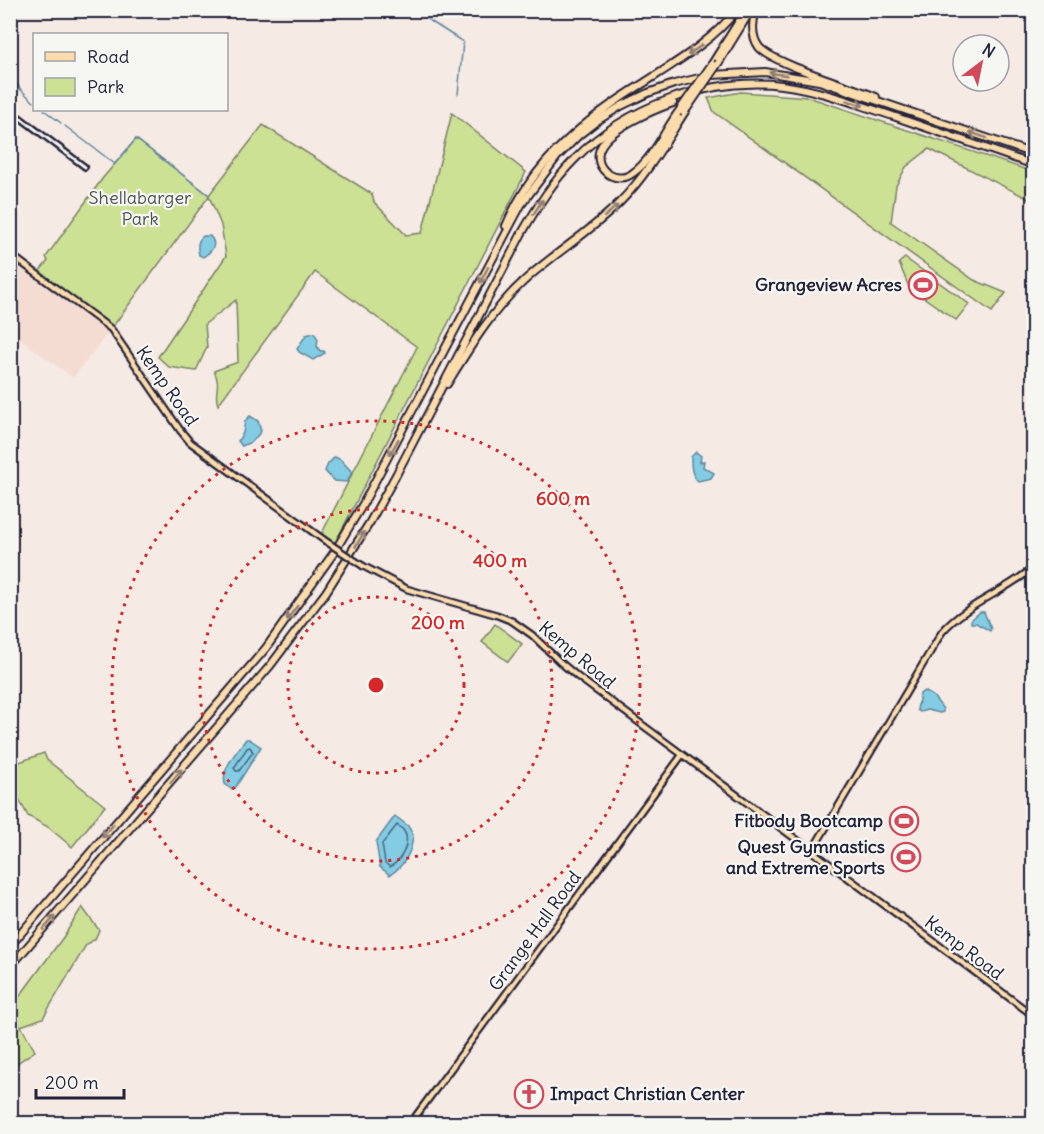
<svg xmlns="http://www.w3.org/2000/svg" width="1044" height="1134" font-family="Delius,sans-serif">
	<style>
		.built { fill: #f5dcd3 }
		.green { fill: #cde195; stroke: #788268; stroke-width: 1.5 }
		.water { fill: #83cce3; stroke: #5c88a0; stroke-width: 1.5 }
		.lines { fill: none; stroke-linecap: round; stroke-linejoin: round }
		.shore { stroke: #49667e; stroke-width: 1.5 }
		.stream { stroke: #5c88a0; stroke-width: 1.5 }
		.minor-casing { stroke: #22223b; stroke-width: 8 }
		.major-casing { stroke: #22223b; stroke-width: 9 }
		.highway-casing { stroke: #22223b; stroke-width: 10 }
		.minor { stroke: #f6f6f2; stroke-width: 3 }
		.major { stroke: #fddcac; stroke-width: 4.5 }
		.highway { stroke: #fddcac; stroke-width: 6 }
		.major-bridge-casing { stroke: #22223b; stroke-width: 9; stroke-linecap: butt }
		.highway-bridge-casing { stroke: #22223b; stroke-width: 10; stroke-linecap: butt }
		.major-bridge { stroke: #fddcac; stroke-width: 4.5 }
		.highway-bridge { stroke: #fddcac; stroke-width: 6 }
		.oneway { stroke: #907f74 }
		.ring { fill: none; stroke: #d62828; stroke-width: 3; stroke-dasharray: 3 6 }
		.labels { text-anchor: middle; stroke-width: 4.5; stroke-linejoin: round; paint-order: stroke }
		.park-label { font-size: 18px; fill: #4d5252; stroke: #f6f6f2 }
		.poi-label { font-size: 18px; font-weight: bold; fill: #22223b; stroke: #f6f6f2; text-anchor: end }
		.street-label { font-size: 18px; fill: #22223b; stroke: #f6f6f2 }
		.centre { fill: #d62828; stroke: #f6f6f2; stroke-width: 3 }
		.ring-label { font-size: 18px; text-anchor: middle; font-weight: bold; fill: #d62828; stroke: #f6f6f2; stroke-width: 4.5; stroke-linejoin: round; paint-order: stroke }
	</style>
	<rect width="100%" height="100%" fill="#f6eae4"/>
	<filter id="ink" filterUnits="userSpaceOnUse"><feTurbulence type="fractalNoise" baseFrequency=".0167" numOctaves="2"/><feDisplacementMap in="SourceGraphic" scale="12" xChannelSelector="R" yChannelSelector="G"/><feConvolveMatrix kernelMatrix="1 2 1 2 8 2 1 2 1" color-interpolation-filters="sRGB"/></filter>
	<g filter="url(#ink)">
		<!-- built -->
		<polygon class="built" points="10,254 111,329 73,378 11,332"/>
		<!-- green -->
		<g class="green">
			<polygon points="741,92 808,97 1033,172 1033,201 929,149 906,167 896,186 891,222 974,280 1006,293 992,312 714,112 708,98"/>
			<path d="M452,113L526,172L335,543L321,535L417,347L315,272L218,405C213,392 222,387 214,371L238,362L236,300L205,324L207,347L196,371L169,367L158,357L226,256L221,225L209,196L111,329L37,274L48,261L46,257L102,179L136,139L209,195L263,125L372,194L374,202L406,235L422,233Z"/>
			<polygon points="905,258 969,304 956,320 909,287 899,263"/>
			<polygon points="495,624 522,644 508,662 482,642"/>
			<polygon points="44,753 47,760 105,806 72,847 48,827 28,816 14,790 11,788 11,765"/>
			<polygon points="82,907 99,930 95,939 86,945 43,1018 21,1026 35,1051 11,1067 11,1008 64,936"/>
		</g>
		<!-- water -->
		<g class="water">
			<path d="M203,236H210C218,245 212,251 203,257L199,255C197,247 197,241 203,236Z"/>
			<polygon points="314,333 318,339 317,346 320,351 324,351 325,353 313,360 299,352 297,349 306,335"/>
			<polygon points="250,416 258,421 261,431 253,441 242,446 238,441 243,433 245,421"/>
			<path d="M696,452L701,456L700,462L704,461L703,467L714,473L711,478L698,481C691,475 691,466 691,457Z"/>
			<polygon points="335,457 341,460 352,472 347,482 334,481 325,471 328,464"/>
			<polygon points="980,612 984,612 991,629 990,631 976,623 971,623 971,620"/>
			<polygon points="924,691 933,696 943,709 943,712 940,713 927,710 920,712 917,710 920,694"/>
			<path d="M246,739H249L261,747L235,788L231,789L225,784C221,768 237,752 246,739Z"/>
			<path d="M395,816L408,826L413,835C412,852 405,865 390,875L380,867L376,842Z"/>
		</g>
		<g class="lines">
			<!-- shore -->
			<g class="shore">
				<polygon points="250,747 253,752 239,771 236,771 234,768 247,748"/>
				<path d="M397,825C415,835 404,859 390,867L385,863L382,844Z"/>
			</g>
			<!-- stream -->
			<g class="stream">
				<polyline points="413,10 463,42 458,94"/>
				<polyline points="10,74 21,90 34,102"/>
				<polyline points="44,110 61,123"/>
				<polyline points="65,126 115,164 136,139 209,195"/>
			</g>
			<!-- minor casing -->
			<g class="minor-casing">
				<polyline id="minor" points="10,110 85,167"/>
			</g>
			<!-- major casing -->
			<g class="major-casing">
				<g id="major">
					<polyline points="10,254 111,329 180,430 190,442 324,540"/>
					<polyline points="363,566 407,589 497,615 512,621 532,635 560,662 578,677 1034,1016"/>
					<path d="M812,851L942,632C966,604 1005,592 1034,567"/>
					<polyline points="410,1124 682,755"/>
				</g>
			</g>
			<!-- highway casing -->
			<g class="highway-casing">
				<g id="highway">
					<path d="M756,10C752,23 751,36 759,47C773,64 851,86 876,97"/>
					<polyline points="719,62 751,10"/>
					<polyline points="712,64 746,10"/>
					<path d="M673,103C653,110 613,127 602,145C589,166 615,187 633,173C651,161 665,131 677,114"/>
					<path d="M506,226C532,162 587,118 644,83C678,61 711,42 737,10"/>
					<path d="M447,384C470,347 492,310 524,281C554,253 591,232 620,202C645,177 665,143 684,113"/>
					<polyline points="10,946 266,648 333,554 363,504 521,205 557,157 579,135 597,121 621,106 648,93 674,84 712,75 765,72 819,81 1034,154"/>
					<path d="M10,967L270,666L326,592L370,522L396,475L522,233C537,207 553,181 575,159C626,106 708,77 782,85C821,90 859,105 896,117C942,133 988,149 1034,165"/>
				</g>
			</g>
			<!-- minor -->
			<use href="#minor" class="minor"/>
			<!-- major -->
			<use href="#major" class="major"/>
			<!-- highway -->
			<use href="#highway" class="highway"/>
			<!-- major-bridge casing -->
			<g class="major-bridge-casing">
				<polyline id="major-bridge" points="324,540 363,566"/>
			</g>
			<!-- highway-bridge casing -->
			<g class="highway-bridge-casing">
				<g id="highway-bridge">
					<polyline points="684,113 719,62"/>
					<polyline points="677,114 712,64"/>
				</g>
			</g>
			<!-- major-bridge -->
			<use href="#major-bridge" class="major-bridge"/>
			<!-- highway-bridge -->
			<use href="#highway-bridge" class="highway-bridge"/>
		</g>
		<!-- one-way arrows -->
		<defs><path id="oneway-shaft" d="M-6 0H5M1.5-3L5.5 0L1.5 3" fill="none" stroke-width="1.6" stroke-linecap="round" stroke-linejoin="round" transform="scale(1.5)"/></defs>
		<g class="oneway">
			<use href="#oneway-shaft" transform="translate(695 50) rotate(145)"/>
			<use href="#oneway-shaft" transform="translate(778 74) rotate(-172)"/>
			<use href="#oneway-shaft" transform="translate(855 103) rotate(17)"/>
			<use href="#oneway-shaft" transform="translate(978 135) rotate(-161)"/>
			<use href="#oneway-shaft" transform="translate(538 207) rotate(-57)"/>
			<use href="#oneway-shaft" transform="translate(611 211) rotate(-41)"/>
			<use href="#oneway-shaft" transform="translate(484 275) rotate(117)"/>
			<use href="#oneway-shaft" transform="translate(394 447) rotate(119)"/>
			<use href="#oneway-shaft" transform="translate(360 539) rotate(-59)"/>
			<use href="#oneway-shaft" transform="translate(292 613) rotate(127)"/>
			<use href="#oneway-shaft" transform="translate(176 776) rotate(-50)"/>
			<use href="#oneway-shaft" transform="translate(108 831) rotate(131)"/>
			<use href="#oneway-shaft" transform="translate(49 923) rotate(-49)"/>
		</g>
	</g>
	<!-- distance rings -->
	<g class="ring">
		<circle cx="376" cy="685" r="88"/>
		<circle cx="376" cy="685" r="176"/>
		<circle cx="376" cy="685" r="264"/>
	</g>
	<!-- icons -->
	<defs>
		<g id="stadium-ring" transform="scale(1.5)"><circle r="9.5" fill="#f6f6f2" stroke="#d1495b" stroke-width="1.5"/><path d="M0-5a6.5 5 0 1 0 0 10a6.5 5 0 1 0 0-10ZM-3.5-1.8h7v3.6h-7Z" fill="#d1495b"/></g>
		<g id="church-ring" transform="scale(1.5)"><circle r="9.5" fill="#f6f6f2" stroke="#d1495b" stroke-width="1.5"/><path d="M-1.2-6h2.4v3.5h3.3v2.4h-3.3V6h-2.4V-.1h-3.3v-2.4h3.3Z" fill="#d1495b"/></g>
	</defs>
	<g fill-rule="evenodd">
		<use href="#stadium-ring" x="923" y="285"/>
		<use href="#stadium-ring" x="904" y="821"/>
		<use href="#stadium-ring" x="906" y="857"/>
		<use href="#church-ring" x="529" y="1094"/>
	</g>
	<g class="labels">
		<!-- park labels -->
		<g class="park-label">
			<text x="140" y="204">Shellabarger<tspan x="140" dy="21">Park</tspan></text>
		</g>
		<!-- poi labels -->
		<g class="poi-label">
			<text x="902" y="291">Grangeview Acres</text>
			<text x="883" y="827">Fitbody Bootcamp</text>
			<text x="885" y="853">Quest Gymnastics<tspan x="885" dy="21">and Extreme Sports</tspan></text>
			<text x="550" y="1100" text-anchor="start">Impact Christian Center</text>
		</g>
		<!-- street labels -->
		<g class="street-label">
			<text transform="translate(167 386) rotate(55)" y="6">Kemp Road</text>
			<text transform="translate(577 655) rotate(40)" y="6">Kemp Road</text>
			<text transform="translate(535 931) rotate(-54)" y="6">Grange Hall Road</text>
			<text transform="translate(964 948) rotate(37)" y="6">Kemp Road</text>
		</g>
	</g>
	<circle cx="376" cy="685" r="9" class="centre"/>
	<g class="ring-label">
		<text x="563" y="505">600 m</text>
		<text x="500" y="567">400 m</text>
		<text x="438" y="629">200 m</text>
	</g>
	<!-- margin -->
	<rect width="1044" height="1134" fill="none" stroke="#f6f6f2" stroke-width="36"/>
	<rect x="18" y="18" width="1008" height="1098" fill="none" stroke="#22223b" stroke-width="2" filter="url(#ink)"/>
	<!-- legend -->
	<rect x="33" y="33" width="195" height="78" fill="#f6f6f2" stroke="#a1a1a9" stroke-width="1.5"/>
	<rect x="45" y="52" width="30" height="9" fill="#fddcac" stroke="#a1a1a9" stroke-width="1.5"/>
	<text x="87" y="63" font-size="18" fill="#22223b">Road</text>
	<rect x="45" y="78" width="30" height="18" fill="#cde195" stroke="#a1a1a9" stroke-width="1.5"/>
	<text x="87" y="93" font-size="18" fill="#22223b">Park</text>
	<!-- north arrow -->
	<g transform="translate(981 63) rotate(32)"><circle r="28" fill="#f6f6f2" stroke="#a1a1a9" stroke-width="1.5"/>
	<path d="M0-4.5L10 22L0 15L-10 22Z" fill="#d1495b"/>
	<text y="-9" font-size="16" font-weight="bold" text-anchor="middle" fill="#22223b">N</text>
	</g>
	<!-- scale -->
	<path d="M36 1089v9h88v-9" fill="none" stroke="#22223b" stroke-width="3"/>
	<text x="45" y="1089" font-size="18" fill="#22223b" stroke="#f6f6f2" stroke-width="4.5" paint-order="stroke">200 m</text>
</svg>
